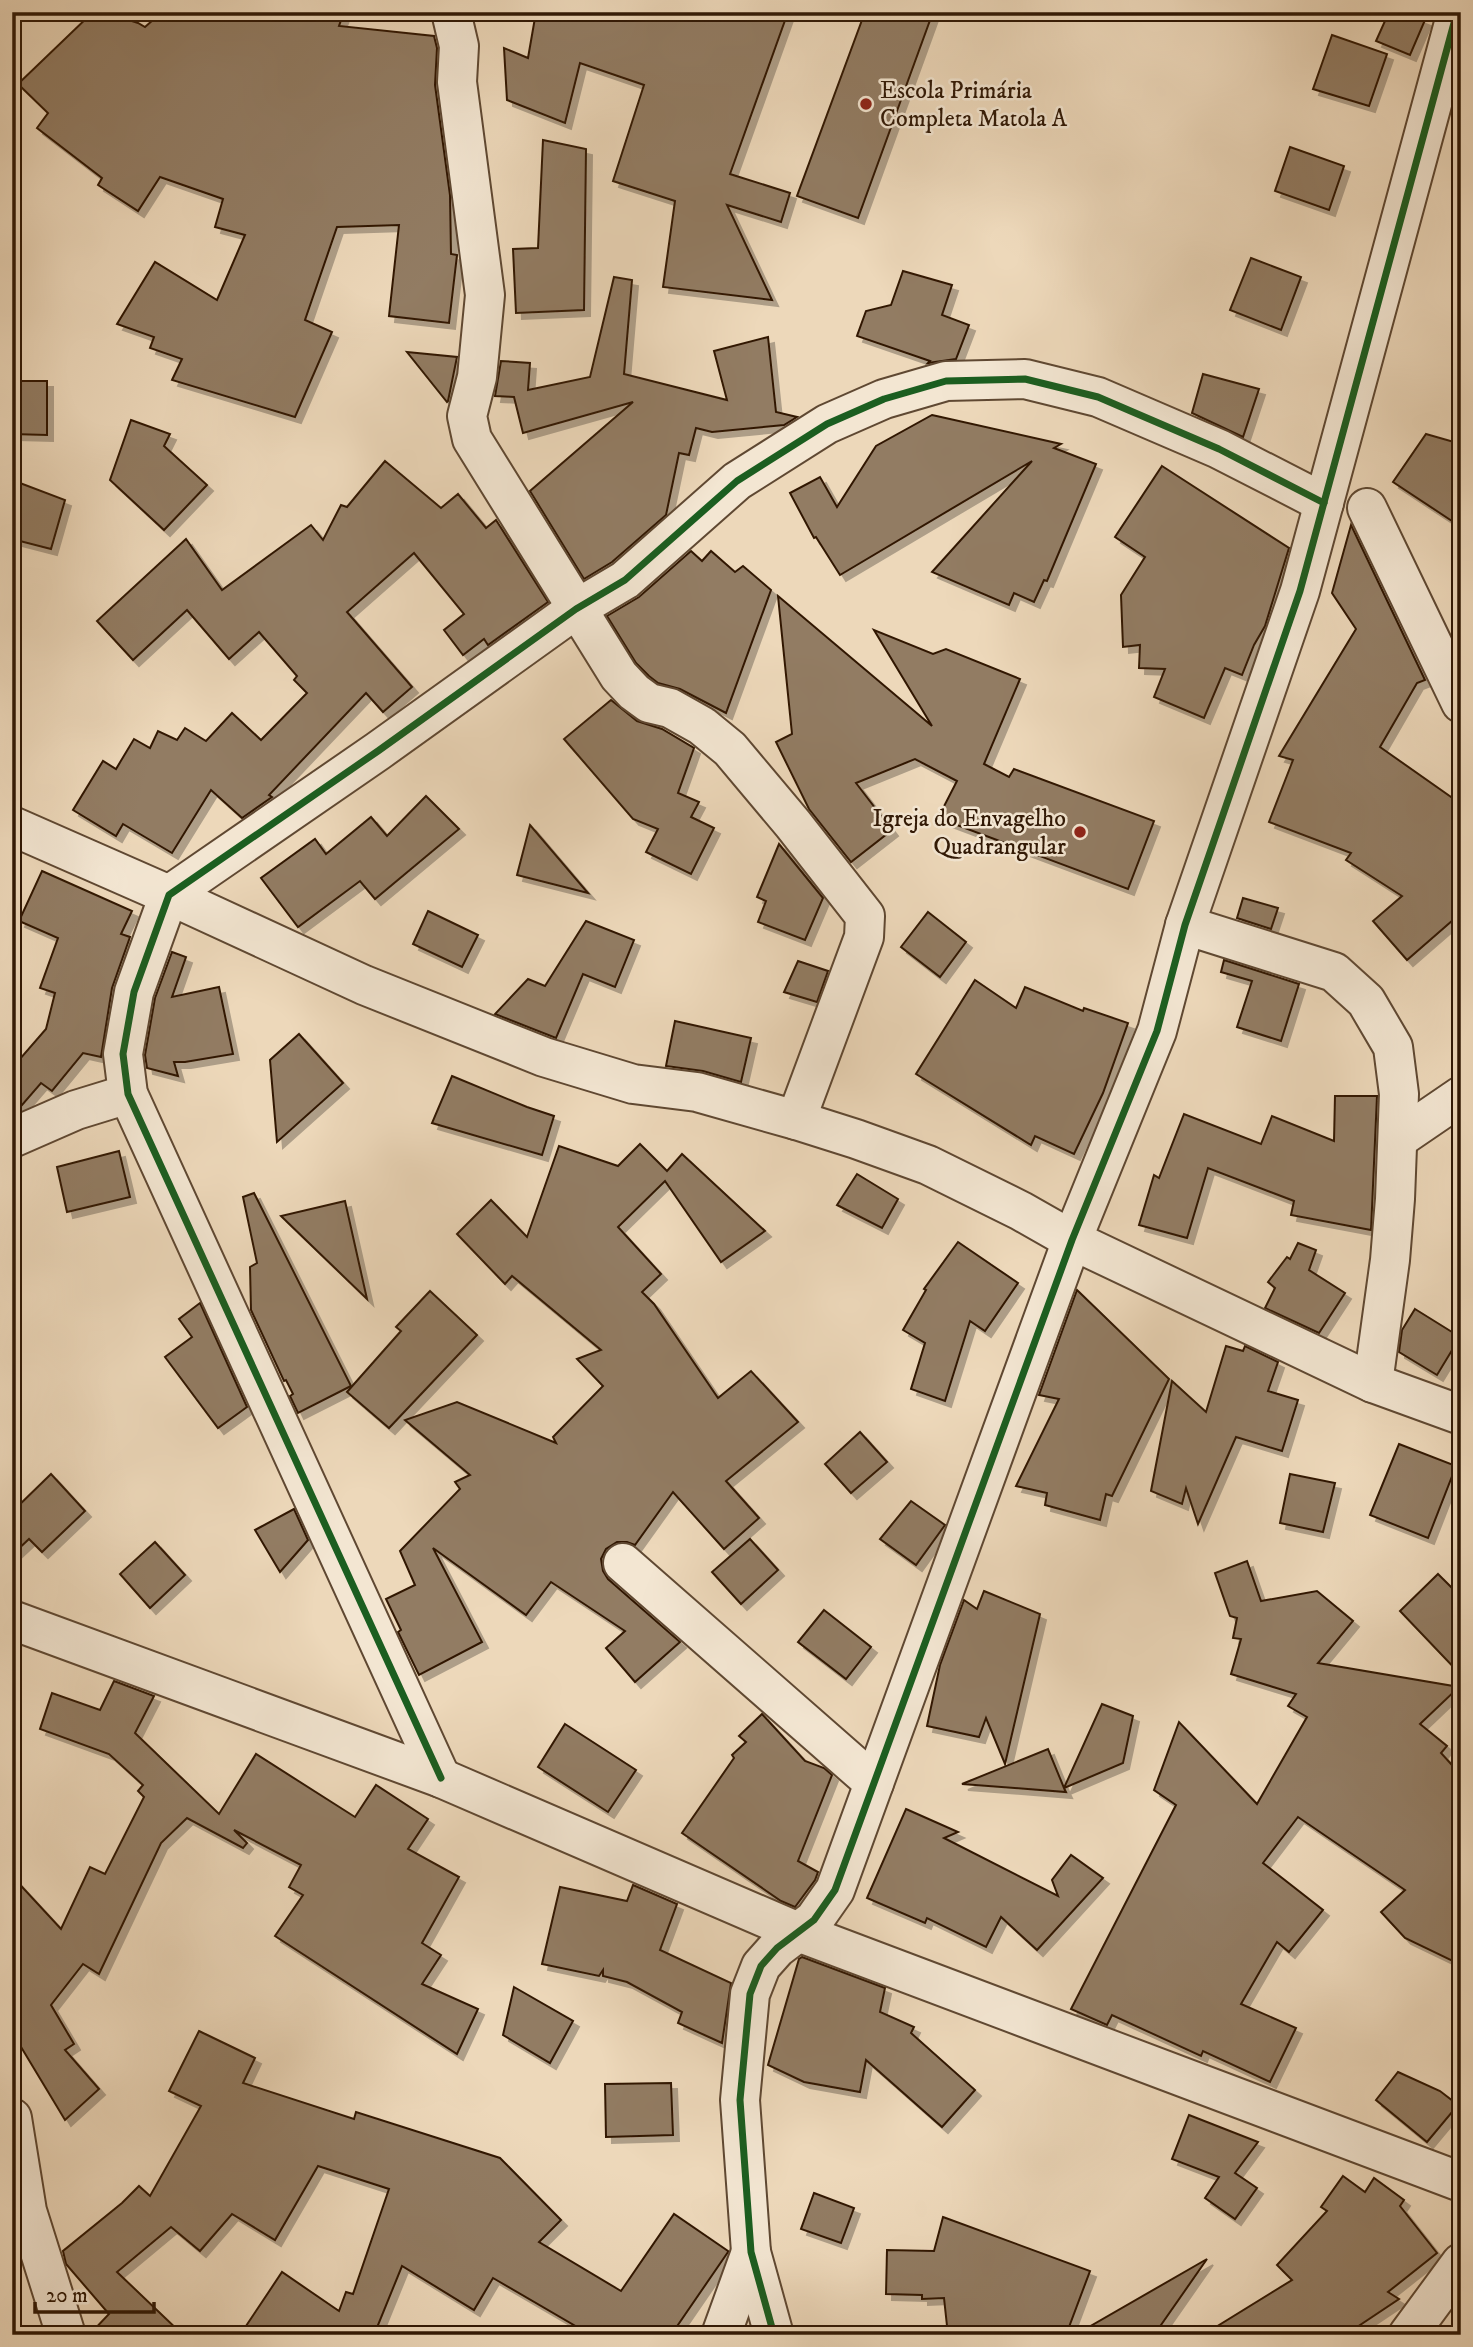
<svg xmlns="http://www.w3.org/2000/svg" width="1473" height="2347" font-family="'IM FELL DW Pica',serif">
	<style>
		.building { fill: #927c63; stroke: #301805; stroke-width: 2; filter: url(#shadow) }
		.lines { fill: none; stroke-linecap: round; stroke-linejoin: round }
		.minor-casing { stroke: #5f4832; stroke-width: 42 }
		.minor { stroke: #f3e6d2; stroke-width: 38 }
		.cycleway-casing { stroke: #f3e6d2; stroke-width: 11 }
		.cycleway { stroke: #1b5e20; stroke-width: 7 }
		.poi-dot { fill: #8f2418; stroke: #f3e6d2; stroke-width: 2.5 }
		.labels { text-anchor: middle; stroke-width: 5; stroke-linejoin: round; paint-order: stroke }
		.poi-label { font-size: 24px; fill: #301805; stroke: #f3e6d2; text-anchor: start }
	</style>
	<defs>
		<filter id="shadow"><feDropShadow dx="6" dy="6" stdDeviation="0" flood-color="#0004"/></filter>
	</defs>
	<rect width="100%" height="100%" fill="#edd8ba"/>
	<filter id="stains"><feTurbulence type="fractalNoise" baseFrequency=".00286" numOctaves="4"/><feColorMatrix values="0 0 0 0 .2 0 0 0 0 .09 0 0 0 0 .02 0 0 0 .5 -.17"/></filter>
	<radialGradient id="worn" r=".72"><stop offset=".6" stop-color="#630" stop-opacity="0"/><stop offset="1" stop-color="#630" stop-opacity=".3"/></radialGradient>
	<!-- building -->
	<g class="building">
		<polygon points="93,12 104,12 138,23 145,27 162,12 344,12 339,26 434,36 437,48 435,85 450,195 451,254 457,255 449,323 389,316 399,225 337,227 305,320 332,332 295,417 172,380 182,359 150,348 154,337 117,324 155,262 217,300 245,235 215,227 223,199 160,177 138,211 98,185 102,178 37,128 48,113 18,84"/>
		<polygon points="536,12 788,12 730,174 790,193 781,222 727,205 772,300 663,287 675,201 613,181 644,85 580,63 565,123 507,100 504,48 528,58"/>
		<polygon points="865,12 933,12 858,218 797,196"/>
		<polygon points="1389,12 1405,12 1425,20 1410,55 1376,41"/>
		<polygon points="1332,35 1387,54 1369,106 1313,89"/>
		<polygon points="543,140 586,149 584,310 516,313 513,249 538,248"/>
		<polygon points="1290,147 1344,166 1329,210 1275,191"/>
		<polygon points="1251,258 1301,277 1281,330 1230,310"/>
		<polygon points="903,271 952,285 942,315 969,325 956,359 928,363 930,361 857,336 866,311 891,305"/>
		<polygon points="614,277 632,280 624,374 727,400 714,351 768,337 776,412 797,417 784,425 712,432 696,428 689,455 679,453 666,515 612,562 584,579 530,491 633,402 523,433 514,397 495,396 501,361 530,363 528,390 590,377"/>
		<polygon points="407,352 457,357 448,401 447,402"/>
		<polygon points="1203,374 1259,389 1243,437 1192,413"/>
		<polygon points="12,381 47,381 47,435 12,434"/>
		<polygon points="932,415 1061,444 1054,448 1096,464 1047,581 1044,580 1034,602 1014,593 1009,605 932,572 1032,461 840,575 816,537 814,538 790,493 820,477 837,507 876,446"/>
		<polygon points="131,420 170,434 164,446 207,485 164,530 110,480"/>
		<polygon points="1426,434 1461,444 1461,527 1393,482"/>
		<polygon points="385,461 441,508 458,494 486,528 496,520 548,602 488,645 484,639 463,655 444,630 464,614 414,553 347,612 412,687 383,712 366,693 269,795 272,797 242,818 211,790 172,853 123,824 116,836 73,810 103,761 116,769 134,739 150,748 158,731 177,740 185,728 206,741 232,713 261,740 307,693 294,680 297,676 259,632 229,659 187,610 133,660 97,621 186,539 222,590 311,525 323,540 341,505 347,507"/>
		<polygon points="1162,466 1289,548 1265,626 1254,645 1242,675 1225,668 1204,718 1154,697 1165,669 1139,668 1140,645 1123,647 1121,595 1145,557 1115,537"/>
		<polygon points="12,480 65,500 51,549 12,539"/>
		<polygon points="1351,525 1425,680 1417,683 1380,747 1461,804 1461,913 1407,960 1373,921 1402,896 1346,860 1351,853 1269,822 1293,760 1279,756 1356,629 1332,593"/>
		<polygon points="691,551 702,561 711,551 735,572 743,566 771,590 726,713 680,689 658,683 649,676 636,663 607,616 639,597"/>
		<polygon points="778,596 932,726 874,630 933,654 946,649 1020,679 984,764 1009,777 1014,769 1154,821 1128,889 938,818 957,781 915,759 856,783 892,830 851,862 809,809 776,742 792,734"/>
		<polygon points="611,700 637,721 662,729 694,748 678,793 699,802 691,817 714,828 691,874 646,852 658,829 633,819 564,739"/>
		<polygon points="426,796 459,829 375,899 360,881 298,927 261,878 315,839 326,854 371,817 387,836"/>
		<polygon points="530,825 588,893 517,875"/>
		<polygon points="779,844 823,898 805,940 758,922 766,901 757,897"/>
		<polygon points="42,871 132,911 121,934 130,937 112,988 101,1057 83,1053 52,1091 41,1083 16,1112 12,1114 12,1068 46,1029 55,993 40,988 58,938 19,921"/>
		<polygon points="1243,898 1278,908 1271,929 1237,918"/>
		<polygon points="428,911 478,935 462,967 413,944"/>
		<polygon points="928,912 966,942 940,977 901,947"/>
		<polygon points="586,921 634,940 615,987 583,974 556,1038 495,1014 528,979 545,986"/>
		<polygon points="172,952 186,957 172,997 219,987 233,1054 185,1062 174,1062 178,1076 147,1068 145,1055 155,998"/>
		<polygon points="1224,960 1299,984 1281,1041 1237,1027 1252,981 1221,972"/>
		<polygon points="798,961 828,971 817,1002 784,992"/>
		<polygon points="975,980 1016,1008 1025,987 1083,1011 1084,1008 1128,1023 1103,1093 1074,1154 1035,1136 1031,1145 916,1074"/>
		<polygon points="675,1021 751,1038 741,1082 703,1071 666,1066"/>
		<polygon points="299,1034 343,1083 277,1142 270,1060"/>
		<polygon points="452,1076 527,1107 554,1116 542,1155 432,1123"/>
		<polygon points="1335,1096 1377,1096 1371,1230 1291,1215 1294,1201 1208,1168 1187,1238 1139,1225 1154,1175 1159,1178 1184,1114 1261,1144 1272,1116 1334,1141"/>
		<polygon points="640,1144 667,1171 682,1154 765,1231 721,1262 665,1181 618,1227 661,1274 642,1292 654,1304 718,1398 751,1371 798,1422 726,1481 759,1518 724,1549 673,1492 635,1545 627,1542 617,1542 606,1549 601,1559 603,1571 608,1579 680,1642 635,1682 606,1648 625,1631 551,1582 526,1615 433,1548 482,1642 419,1675 398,1632 401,1630 386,1599 415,1585 400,1551 460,1489 455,1482 470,1475 405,1420 457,1402 556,1443 553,1437 603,1386 577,1359 601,1350 512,1276 505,1284 457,1234 491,1200 527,1237 559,1146 618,1166"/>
		<polygon points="119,1151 130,1197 67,1212 57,1167"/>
		<polygon points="857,1174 898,1199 882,1228 837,1205"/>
		<polygon points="254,1193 351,1386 298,1413 290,1396 293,1394 286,1380 284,1381 251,1310 250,1267 257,1263 243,1197"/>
		<polygon points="345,1201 367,1299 281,1216"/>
		<polygon points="958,1242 1018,1283 985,1331 970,1321 945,1401 911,1389 925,1343 903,1330 926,1290 924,1289"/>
		<polygon points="1298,1243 1316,1250 1309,1270 1345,1293 1319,1333 1265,1308 1275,1288 1268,1282 1287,1257 1290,1259"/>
		<polygon points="1077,1290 1169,1379 1112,1496 1106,1494 1100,1520 1045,1505 1047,1493 1016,1486 1059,1399 1039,1395"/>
		<polygon points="430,1291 477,1335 389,1428 347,1392 401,1331 396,1327"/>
		<polygon points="200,1303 247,1407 218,1428 165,1357 192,1337 179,1319"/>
		<polygon points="1415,1309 1460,1337 1437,1375 1399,1352 1402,1330"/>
		<polygon points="1226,1346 1243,1351 1245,1346 1278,1362 1268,1391 1298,1400 1282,1451 1236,1437 1198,1524 1186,1488 1182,1504 1151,1491 1172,1381 1206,1412"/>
		<polygon points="860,1432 887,1462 851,1493 825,1464"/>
		<polygon points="1399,1444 1456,1466 1428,1538 1370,1515"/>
		<polygon points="51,1474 85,1511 42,1552 29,1539 12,1555 12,1512"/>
		<polygon points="1290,1474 1335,1483 1323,1532 1280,1523"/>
		<polygon points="911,1501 945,1525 916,1565 880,1539"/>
		<polygon points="294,1509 308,1540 280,1572 255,1530"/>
		<polygon points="750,1539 778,1570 741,1604 712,1572"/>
		<polygon points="155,1542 185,1575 150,1608 120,1574"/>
		<polygon points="1247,1561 1261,1601 1317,1591 1353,1621 1318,1663 1459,1687 1420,1724 1447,1746 1441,1753 1461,1775 1461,1965 1405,1938 1381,1912 1405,1890 1298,1817 1263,1863 1323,1910 1289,1952 1277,1942 1241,2004 1296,2028 1270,2082 1203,2051 1201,2056 1112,2015 1107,2025 1071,2009 1176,1805 1154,1790 1179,1722 1257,1804 1307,1717 1288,1706 1296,1694 1231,1674 1241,1639 1233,1638 1237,1618 1230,1616 1215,1573"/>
		<polygon points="1438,1574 1461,1597 1461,1675 1400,1611"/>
		<polygon points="984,1591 1040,1614 1005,1764 986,1718 979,1737 927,1726 940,1665 964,1600 977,1609"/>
		<polygon points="824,1610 871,1647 846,1679 798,1642"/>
		<polygon points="114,1681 154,1696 135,1733 219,1814 256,1754 355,1817 376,1785 428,1819 408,1849 459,1877 422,1943 441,1955 422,1984 478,2009 457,2054 275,1936 303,1895 289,1887 301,1865 234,1830 247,1843 243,1848 187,1818 161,1843 99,1974 83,1964 51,2005 74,2044 65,2050 99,2089 65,2120 12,2032 12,1876 61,1929 90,1867 105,1874 144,1797 138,1791 143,1785 109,1754 40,1729 52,1693 100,1710"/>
		<polygon points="1102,1704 1133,1716 1123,1763 1064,1788 1066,1792 962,1784 1048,1749 1064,1788"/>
		<polygon points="762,1714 805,1761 824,1768 832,1775 798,1861 818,1872 815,1880 795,1907 781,1901 682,1833 734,1758 732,1755 746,1742 739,1736"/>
		<polygon points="565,1724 636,1770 608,1812 538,1767"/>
		<polygon points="906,1809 958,1832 944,1838 1058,1896 1052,1880 1071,1855 1103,1878 1037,1950 1001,1917 986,1947 927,1918 925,1923 867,1898"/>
		<polygon points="633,1885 677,1904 660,1950 731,1983 722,2043 678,2023 682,2012 627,1982 603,1976 603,1970 599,1976 542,1964 560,1887 627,1901"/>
		<polygon points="802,1957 885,1988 880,2012 914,2027 911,2033 975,2090 942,2127 866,2060 860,2092 804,2082 768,2065 799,1959"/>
		<polygon points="514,1987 573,2021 550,2063 503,2035"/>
		<polygon points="199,2031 255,2058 243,2083 354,2119 356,2112 500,2158 561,2220 539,2242 621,2291 674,2214 728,2251 728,2252 671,2335 591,2335 493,2278 474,2310 402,2266 374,2335 240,2335 282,2272 339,2311 346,2292 353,2294 389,2189 318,2166 275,2240 232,2214 200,2251 171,2227 117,2272 183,2335 89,2335 109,2314 66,2264 63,2251 122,2203 139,2186 150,2196 201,2106 169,2091"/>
		<polygon points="1398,2072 1440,2091 1458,2105 1427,2142 1376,2100"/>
		<polygon points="671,2083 673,2135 606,2137 605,2084"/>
		<polygon points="1189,2115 1258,2142 1235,2173 1257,2188 1235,2219 1205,2198 1219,2177 1172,2159"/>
		<polygon points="1343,2176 1365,2192 1374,2178 1404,2200 1400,2206 1437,2253 1388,2292 1399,2299 1345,2335 1203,2335 1292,2280 1277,2265 1327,2211 1321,2207"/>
		<polygon points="814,2193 854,2208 841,2243 801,2229"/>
		<polygon points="943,2217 1090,2271 1066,2335 948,2335 944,2298 922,2299 922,2295 886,2294 887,2250 934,2251"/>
		<polygon points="1207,2259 1154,2335 1075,2335"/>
	</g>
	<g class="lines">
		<!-- minor casing -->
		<g class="minor-casing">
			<g id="minor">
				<polyline points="451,12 459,46 457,82 485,295 477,377 467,416 472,439 619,676 634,692 649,703 670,708 702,726 730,749 793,824 865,916 864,937 796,1120"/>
				<polyline points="1367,508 1461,703"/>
				<polyline points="12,826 169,895 364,985 544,1057 633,1084 697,1092 796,1120 856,1139 928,1165 1021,1211 1072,1240 1373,1383 1461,1415"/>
				<polyline points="1185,925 1334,972 1366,1001 1393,1047 1399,1094 1395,1199 1390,1260 1373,1383"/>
				<polyline points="12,1138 76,1110 128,1094"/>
				<polyline points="1398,1139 1461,1096"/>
				<polyline points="623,1563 874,1783"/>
				<polyline points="12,1620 441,1778 798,1932 1461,2182"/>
				<polyline points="441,1778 128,1094 123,1054 134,992 169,895 378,751 576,609 625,580 737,481 827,424 884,399 946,381 1025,379 1098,397 1219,449 1324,503"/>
				<polyline points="12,2118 27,2211 66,2335"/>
				<polyline points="721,2335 751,2252"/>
				<polyline points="774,2335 751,2252 740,2100 750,1994 761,1966 777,1948 814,1920 835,1890 1072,1240 1157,1031 1185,925 1300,591 1457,12"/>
				<polyline points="1408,2335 1461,2263"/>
			</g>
		</g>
		<!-- minor -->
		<use href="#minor" class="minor"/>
		<!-- cycleway casing -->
		<g class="cycleway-casing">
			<g id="cycleway">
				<polyline points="441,1778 128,1094 123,1054 134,992 169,895 378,751 576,609 625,580 737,481 827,424 884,399 946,381 1025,379 1098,397 1219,449 1324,503"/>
				<polyline points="774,2335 751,2252 740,2100 750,1994 761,1966 777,1948 814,1920 835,1890 1072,1240 1157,1031 1185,925 1300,591 1457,12"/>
			</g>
		</g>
		<!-- cycleway -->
		<use href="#cycleway" class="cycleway"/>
	</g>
	<!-- markers -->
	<g class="poi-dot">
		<circle cx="866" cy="104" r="7"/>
		<circle cx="1080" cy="832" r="7"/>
	</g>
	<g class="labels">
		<!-- poi labels -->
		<g class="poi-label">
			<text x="880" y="98">Escola Primária<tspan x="880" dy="28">Completa Matola A</tspan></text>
			<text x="1066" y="826" text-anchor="end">Igreja do Envagelho<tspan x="1066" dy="28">Quadrangular</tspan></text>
		</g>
	</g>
	<!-- margin -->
	<rect width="1473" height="2347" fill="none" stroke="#edd8ba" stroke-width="42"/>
	<rect x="14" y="14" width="1445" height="2319" fill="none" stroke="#301805" stroke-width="3.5"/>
	<rect x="21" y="21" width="1431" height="2305" fill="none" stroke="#301805" stroke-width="2"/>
	<!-- scale -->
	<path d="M35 2302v10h119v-10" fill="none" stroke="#301805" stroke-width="3.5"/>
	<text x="46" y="2302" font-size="21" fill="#301805" stroke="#f3e6d2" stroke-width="5" paint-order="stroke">20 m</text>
	<rect width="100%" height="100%" filter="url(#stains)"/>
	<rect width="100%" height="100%" fill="url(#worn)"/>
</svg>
